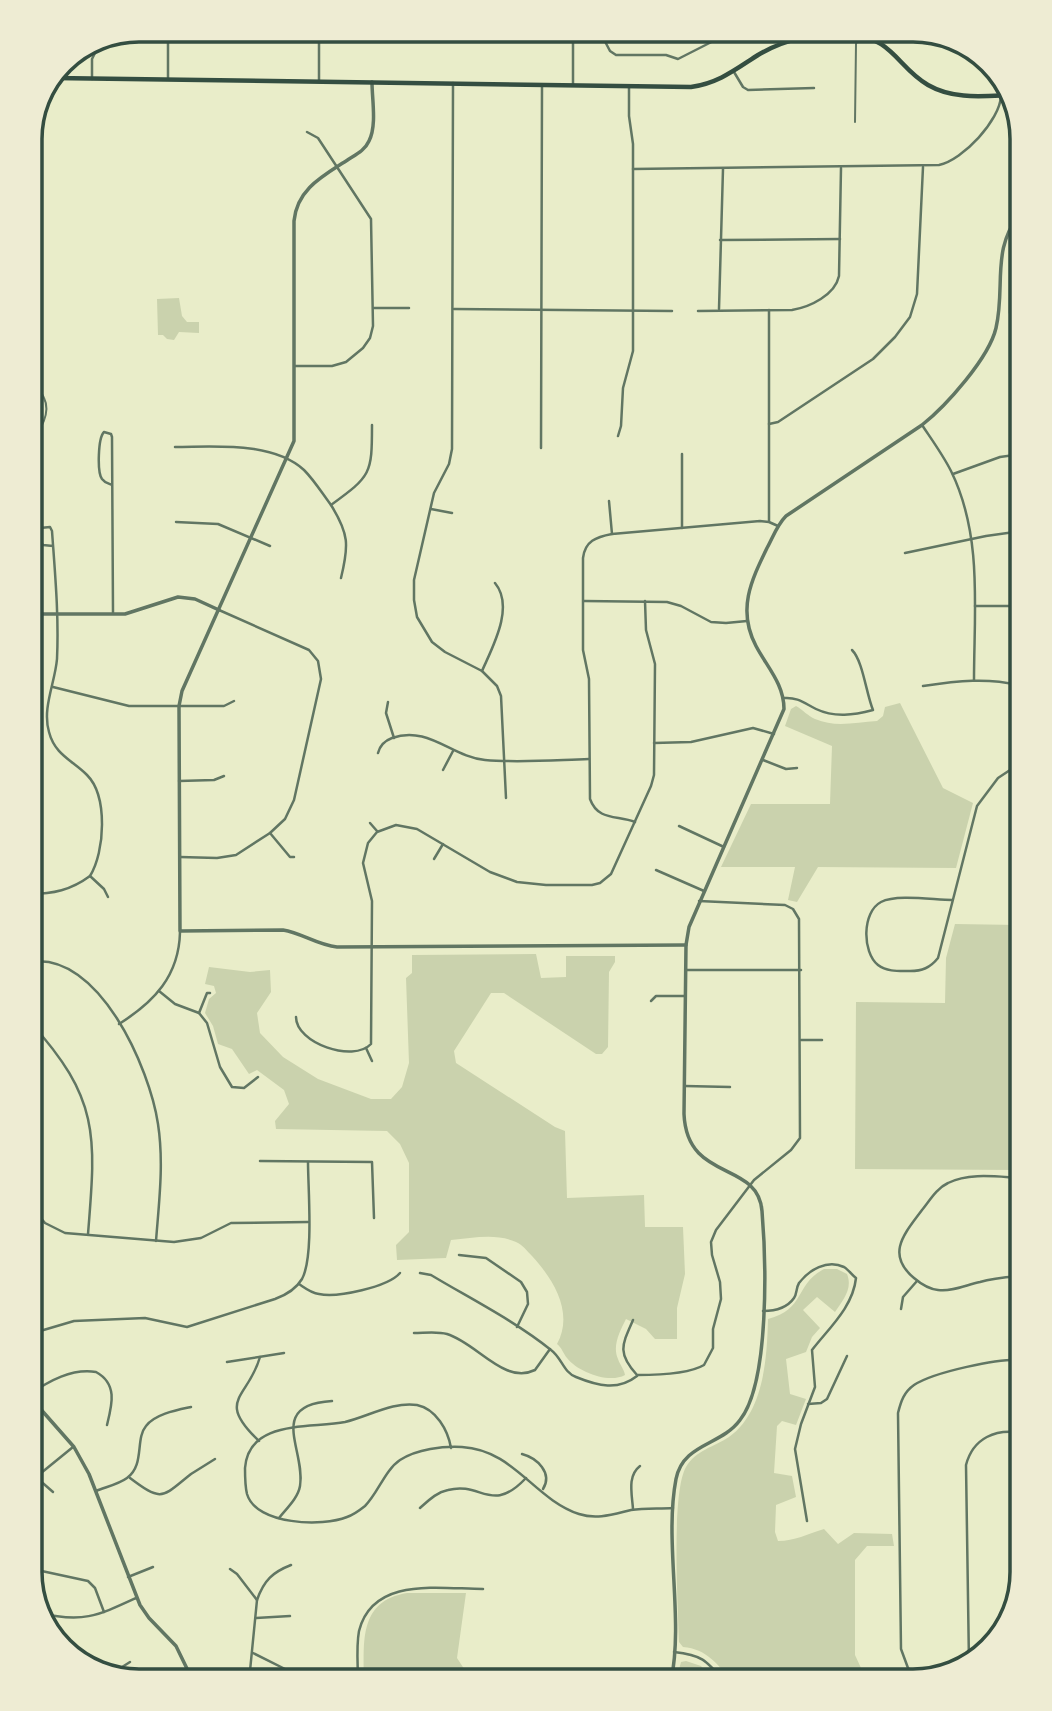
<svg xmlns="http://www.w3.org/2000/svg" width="1052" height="1711" font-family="'Asap Condensed',sans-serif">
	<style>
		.green { fill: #cad2ad }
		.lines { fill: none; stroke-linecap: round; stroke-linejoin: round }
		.service { stroke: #617663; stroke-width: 2 }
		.minor { stroke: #617663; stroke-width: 2.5 }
		.tertiary { stroke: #617663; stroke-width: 3.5 }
		.secondary { stroke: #344e41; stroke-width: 4.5 }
		.rim { fill: none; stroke: #344e41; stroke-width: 3.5 }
	</style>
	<rect width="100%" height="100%" fill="#e9edc9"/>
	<!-- green -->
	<g class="green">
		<polygon points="1022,221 1022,326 1008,313 1009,245"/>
		<polygon points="179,298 182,316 187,322 199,322 199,333 179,332 174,340 167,339 163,335 158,335 157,299"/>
		<path d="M900,703L943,788L973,803L956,868L818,867L797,902L788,900L795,867H721L751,804H830L832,746L785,726L791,709L796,706C803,710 808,716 815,719C836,728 856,722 877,721L883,716L885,707Z"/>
		<polygon points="955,924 1022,925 1022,1170 855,1169 856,1002 945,1003 946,958"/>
		<path d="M536,954L541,978L566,977V956H615V962L609,972L608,1047L602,1054H596L504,993H491L454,1051L456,1063L555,1127L565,1131L567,1198L644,1195L645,1227H683L685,1274L677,1308V1339H655L646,1329L626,1319C620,1331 612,1346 618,1359C620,1365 624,1369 625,1375C609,1384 578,1372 567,1358C563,1353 562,1348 557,1344C574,1313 554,1280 532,1256C527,1251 523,1245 516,1242C496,1233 473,1238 451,1240L446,1258L397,1260L396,1245L409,1232V1163L400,1144L387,1131L276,1129L275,1121L289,1104L284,1090L257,1070L249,1074L232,1049L218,1044L213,1026L205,1013L209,999L216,993L214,986L205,984L209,967L250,972L270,970L271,992L257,1013L260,1033L283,1057L318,1079L371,1099H391L402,1087L409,1063L406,978L412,973V955Z"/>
		<path d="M824,1269H837L847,1274C853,1289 843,1300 835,1312L817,1297L803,1310L820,1328L812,1337L806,1352L786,1359L790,1394L806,1399L796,1425L782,1421L777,1426L774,1473L792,1476L796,1497L776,1505L775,1532L778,1541C795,1541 807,1534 824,1529L838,1544L854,1533L892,1534L894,1546H867L855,1560V1655L867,1681H732C717,1664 707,1649 683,1647L679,1642C678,1606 671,1493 686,1467C696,1450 714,1447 729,1437C764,1412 767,1358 768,1319C806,1309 794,1285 824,1269Z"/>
		<path d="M407,1593H466L457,1658L472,1681H364C364,1643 358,1601 407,1593Z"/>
		<polygon points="686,1661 701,1666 714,1681 676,1681 681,1662"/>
	</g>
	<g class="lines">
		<!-- service -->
		<g class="service">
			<polyline points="855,122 856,44 859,35"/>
			<path d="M30,440C41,432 51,412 44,398C41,391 35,384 30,379"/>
		</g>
		<!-- minor -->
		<g class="minor">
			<polyline points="573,30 573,85"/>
			<polyline points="599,30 610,51 616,55 666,55 678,59 735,30"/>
			<polyline points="734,72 743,87 748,90 814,88"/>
			<polyline points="92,79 92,59 98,47"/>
			<polyline points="168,79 168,30"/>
			<polyline points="319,82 319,30"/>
			<path d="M453,83L452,449L449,464L434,493L414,580V600L417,617L432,642L445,652L482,671C492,648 515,607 495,583"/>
			<path d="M633,169L939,165C963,160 1000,120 1001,96"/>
			<polyline points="720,240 840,239"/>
			<polyline points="374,308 409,308"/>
			<polyline points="454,309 672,311"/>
			<polyline points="719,309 723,169"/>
			<polyline points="769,310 769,521"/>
			<path d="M698,311L792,310C810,307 835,295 839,276L841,168"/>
			<polyline points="295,366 332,366 346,362 363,348 370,338 373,326 371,219 318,138 307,132"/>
			<polyline points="769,424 778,422 873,359 895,337 910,317 917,294 923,167"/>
			<path d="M922,425C932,440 943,455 951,471C983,536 974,611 974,680"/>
			<polyline points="618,436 621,426 623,388 633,351 633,144 629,116 629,86"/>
			<path d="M175,447C214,447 272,441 304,470C314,480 322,493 331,505"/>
			<polyline points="541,448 542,85"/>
			<polyline points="682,454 682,528"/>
			<polyline points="953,474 1000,457 1022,454"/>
			<path d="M112,485C108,483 105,483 102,479C97,472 98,438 104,432L111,434L112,437L113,613"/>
			<polyline points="609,501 612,534"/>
			<polyline points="431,509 452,513"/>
			<polyline points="176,522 218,524 270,546"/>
			<path d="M53,546L43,545L40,541V528L50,527L52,531C55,573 59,616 57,659C55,683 42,708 49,732C55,755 72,760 87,775C108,796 105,852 90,876"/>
			<polyline points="905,553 986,536 1022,531"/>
			<path d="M341,578C349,545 349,534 331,505C371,476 372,474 372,425"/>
			<polyline points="584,601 667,602 681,606 711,622 726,623 747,621"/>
			<polyline points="975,606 1022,606"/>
			<polyline points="482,671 497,686 501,696 506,798"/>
			<path d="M923,686C956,681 989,677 1022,686"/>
			<polyline points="53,687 129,706 224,706 234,701"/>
			<path d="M784,698C798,697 804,703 816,709C835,718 854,715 873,710C866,693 863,661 852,650"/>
			<polyline points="388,702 386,713 394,738"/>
			<polyline points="654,743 691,742 753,728 774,734"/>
			<path d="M378,753C380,745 384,741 392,738C428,725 452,757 485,760C519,763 555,760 589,759"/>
			<polyline points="763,760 786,769 797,768"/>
			<polyline points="443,770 453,751"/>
			<polyline points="179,781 214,780 224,776"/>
			<path d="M635,822C617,815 598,821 590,799L589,679L583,650V558C585,541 596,537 612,534L760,521L769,522L778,526"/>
			<polyline points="370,823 377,831"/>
			<polyline points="679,826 724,847"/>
			<polyline points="270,833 290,857 294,857"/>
			<polyline points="30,855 34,894"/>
			<polyline points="180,857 217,858 236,855 270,833 285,819 294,800 321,679 318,661 309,650 219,610"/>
			<polyline points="434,859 443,844"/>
			<polyline points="656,870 704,891"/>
			<path d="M30,894C53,894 71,890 90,876L104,889L108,897"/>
			<path d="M952,900C934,900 897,894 881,902C862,912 862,952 878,965C887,972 899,971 910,971C922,971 930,968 938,958L977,806L998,778L1022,762"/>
			<path d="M30,962C99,951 150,1069 158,1124C164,1163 159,1202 156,1241"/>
			<polyline points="686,970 801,970"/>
			<polyline points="159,991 175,1004 199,1013 207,1023 220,1067 232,1087 244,1088 258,1077"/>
			<polyline points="651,1001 656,996 685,996"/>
			<polyline points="199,1013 207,993 210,993"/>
			<path d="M296,1017C296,1043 353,1063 371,1044L372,901L363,863L368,843L377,832L396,825L417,829L490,872L517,882L546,885H592L600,883L611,874L651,786L654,775L655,664L646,630L645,601"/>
			<path d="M30,1022C100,1099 96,1136 88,1234"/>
			<path d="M119,1024C154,1002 179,976 180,932"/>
			<polyline points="801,1040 822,1040"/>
			<polyline points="366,1048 372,1061"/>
			<polyline points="685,1086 730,1087"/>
			<polyline points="260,1161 372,1162 374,1218"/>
			<polyline points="30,1205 45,1223 65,1233 174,1242 201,1238 231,1223 308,1222"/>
			<polyline points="459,1255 486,1258 521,1282 527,1292 528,1304 517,1327"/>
			<path d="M420,1273L431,1275C471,1299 515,1321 551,1350C562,1358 563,1372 576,1377C598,1386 618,1391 637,1376"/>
			<path d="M1022,1276C1008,1277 993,1278 980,1282C966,1285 952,1292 938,1290C929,1289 921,1284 914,1278C885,1254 905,1233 922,1210C930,1200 937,1188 948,1183C970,1172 999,1177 1022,1178"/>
			<path d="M299,1284C305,1288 311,1293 319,1294C337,1298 388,1287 400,1273"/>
			<polyline points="901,1309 903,1297 917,1281"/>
			<path d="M763,1311C774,1311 787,1308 794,1298C797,1294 796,1288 799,1283C809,1270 827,1259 844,1267C848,1269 852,1275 856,1278C853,1307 829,1328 812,1350L815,1387L801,1424L795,1449L807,1521"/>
			<path d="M633,1320C622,1345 617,1353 637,1375C655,1375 689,1374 704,1365L713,1348V1329L721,1299L720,1282L712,1255L711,1242L716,1230L754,1180L791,1150L800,1138L799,919L793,909L785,905L699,901"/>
			<path d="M414,1333C424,1333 437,1331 447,1334C477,1343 504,1385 535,1370L550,1349"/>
			<path d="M30,1334L74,1321L145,1318L187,1327L275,1299C286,1295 296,1289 302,1279C314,1257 308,1189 308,1162"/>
			<polyline points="227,1362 284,1353"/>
			<path d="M30,1394C49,1381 72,1368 96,1372C118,1384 112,1405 107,1425"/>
			<polyline points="808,1404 821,1403 827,1399 847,1356"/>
			<path d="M259,1441C215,1399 248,1399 260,1357"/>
			<path d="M451,1448C448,1430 436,1409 417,1405C394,1401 367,1417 345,1422C310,1429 249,1419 245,1468C245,1476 245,1486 247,1494C256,1525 323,1527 347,1517C353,1515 360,1510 365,1506C378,1493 385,1470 400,1460C417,1449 443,1446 462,1447C514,1450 534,1499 579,1514C597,1520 614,1514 631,1510C645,1508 660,1509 673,1508"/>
			<path d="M522,1454C537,1458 553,1473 543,1489"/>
			<polyline points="37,1478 53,1492"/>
			<path d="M130,1478C163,1503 162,1497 191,1474C199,1469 207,1464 215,1459"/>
			<polyline points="30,1482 73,1447"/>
			<path d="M96,1491C106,1487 119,1484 127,1478C145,1465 135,1439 146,1426C155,1414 177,1410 191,1407"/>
			<path d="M420,1508C429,1500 437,1492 448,1490C482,1481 491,1515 526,1478"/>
			<path d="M633,1509C632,1494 627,1476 640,1466"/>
			<path d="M279,1518C287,1508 298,1498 300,1486C306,1450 266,1405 332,1401"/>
			<polyline points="230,1569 237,1574 257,1600"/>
			<polyline points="37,1570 88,1581 95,1588 104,1612"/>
			<polyline points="128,1577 153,1567"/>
			<path d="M39,1613C83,1623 97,1616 136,1598"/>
			<polyline points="256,1618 290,1616"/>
			<path d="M674,1652C702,1655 706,1660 724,1681"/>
			<polyline points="253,1653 287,1670"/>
			<path d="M969,1664L966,1465C973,1438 996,1428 1022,1433"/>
			<polyline points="111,1674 130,1662"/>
			<path d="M920,1680L908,1668L901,1649L898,1413C901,1401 904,1392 914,1385C934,1372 999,1358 1022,1360"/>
			<path d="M249,1681L257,1600C264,1580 273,1572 291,1565"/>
			<path d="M358,1681C358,1665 356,1647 359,1631C373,1576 440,1589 483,1589"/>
		</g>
		<!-- tertiary -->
		<g class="tertiary">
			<path d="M372,82C372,100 377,125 369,141C365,150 357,154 349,159C325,175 297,188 294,221V441L182,691L179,706L180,931L283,930C302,933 317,945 337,947L686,945"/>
			<polyline points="30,614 125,614 178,597 195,599 219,610"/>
			<polyline points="30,1397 74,1447 89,1474 140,1605 149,1618 176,1646 193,1681"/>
			<path d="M671,1681C684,1619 664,1542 676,1479C683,1443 721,1446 740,1420C770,1382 766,1259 762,1211C758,1160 687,1183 684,1114L686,945L689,927L784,709C784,684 767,667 756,646C737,610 751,581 767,548C773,537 777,525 786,516L922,425C946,406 989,358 996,328C1006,285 990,249 1022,211"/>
		</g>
		<!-- secondary -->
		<path class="secondary" d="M54,78L691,87C719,83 736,69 758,55C785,39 819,31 850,34C893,38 898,68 928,85C954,100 984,96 1012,95"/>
	</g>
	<!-- crop -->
	<path d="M0 0H1052V1711H0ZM139 42H913A97 97 0 0 1 1010 139V1572A97 97 0 0 1 913 1669H139A97 97 0 0 1 42 1572V139A97 97 0 0 1 139 42Z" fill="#eeecd3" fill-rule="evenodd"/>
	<path class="rim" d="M139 42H913A97 97 0 0 1 1010 139V1572A97 97 0 0 1 913 1669H139A97 97 0 0 1 42 1572V139A97 97 0 0 1 139 42Z"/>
</svg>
